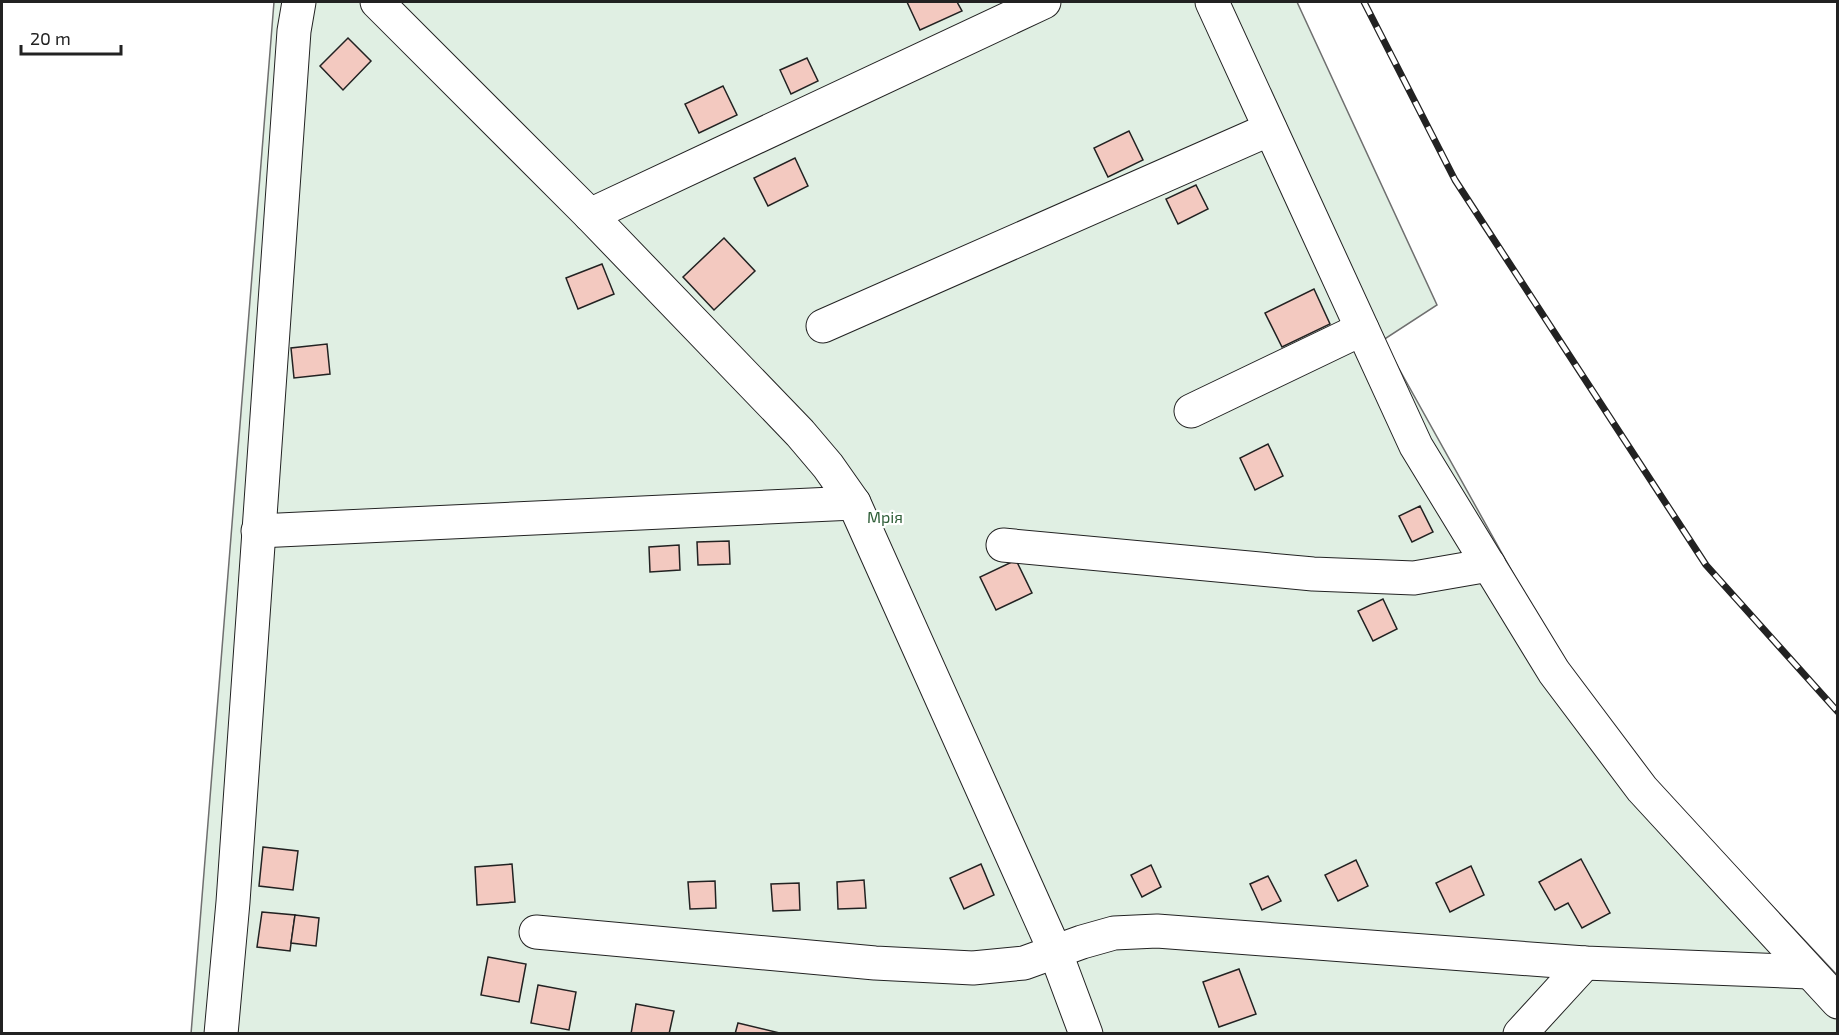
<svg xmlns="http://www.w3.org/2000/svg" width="1839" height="1035" font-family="'Exo 2',sans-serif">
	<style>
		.green { fill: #e0efe3; stroke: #6f6f6f; stroke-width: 1.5 }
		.building { fill: #f3c9c0; stroke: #222; stroke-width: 1.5 }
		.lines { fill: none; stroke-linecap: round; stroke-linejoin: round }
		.minor-casing { stroke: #222; stroke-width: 35 }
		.minor { stroke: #fff; stroke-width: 33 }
		.rail-casing { stroke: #222; stroke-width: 7 }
		.rail { stroke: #fff; stroke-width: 4.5; stroke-dasharray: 14; stroke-linecap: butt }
		.labels { text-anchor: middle; stroke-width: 4.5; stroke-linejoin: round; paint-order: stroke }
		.park-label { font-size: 16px; fill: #2f5e38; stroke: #fff }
	</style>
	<rect width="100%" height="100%" fill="#fff"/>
	<!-- green -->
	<polygon class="green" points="274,2 1297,2 1437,305 1383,340 1562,661 1659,785 1838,976 1837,1034 191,1034"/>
	<!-- building -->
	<g class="building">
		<polygon points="907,2 957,2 962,11 920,30"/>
		<polygon points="348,38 371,61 343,90 320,66"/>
		<polygon points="807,58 818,81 791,94 780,70"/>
		<polygon points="723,86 737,115 699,133 685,104"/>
		<polygon points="1129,131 1143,160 1108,177 1094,148"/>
		<polygon points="795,158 808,186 768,206 754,178"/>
		<polygon points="1196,185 1208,209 1178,224 1166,199"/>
		<polygon points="724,238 755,271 714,310 683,277"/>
		<polygon points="602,264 614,294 578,309 566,278"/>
		<polygon points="1314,289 1330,324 1282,347 1265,313"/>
		<polygon points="327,344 330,374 294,378 291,348"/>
		<polygon points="1268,444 1283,476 1255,490 1240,458"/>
		<polygon points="1420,506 1433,532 1412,542 1399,516"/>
		<polygon points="729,541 730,564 698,565 697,542"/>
		<polygon points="679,545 680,570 650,572 649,547"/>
		<polygon points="1016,560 1032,593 996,610 980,577"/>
		<polygon points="1383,599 1397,629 1373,641 1358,611"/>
		<polygon points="263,847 298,851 293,890 259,886"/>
		<polygon points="1581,859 1610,913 1582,928 1568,903 1555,910 1539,882"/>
		<polygon points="1356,860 1368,886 1338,901 1325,875"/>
		<polygon points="512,864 515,902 477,905 475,867"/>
		<polygon points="981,864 994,895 964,909 950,878"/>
		<polygon points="1151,865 1161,887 1142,897 1131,875"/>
		<polygon points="1471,866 1484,895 1450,912 1436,883"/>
		<polygon points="1268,876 1281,901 1262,910 1250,884"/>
		<polygon points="864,880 866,908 838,909 837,882"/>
		<polygon points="715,881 716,908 690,909 688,882"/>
		<polygon points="799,883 800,910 773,911 771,884"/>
		<polygon points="262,912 295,915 290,951 257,947"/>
		<polygon points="295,915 319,918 316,946 291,943"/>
		<polygon points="488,957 526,964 519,1002 481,995"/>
		<polygon points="1239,969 1256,1014 1219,1027 1203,982"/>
		<polygon points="538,985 576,992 569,1030 531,1023"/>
		<polygon points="636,1004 674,1011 669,1034 631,1034"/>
		<polygon points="738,1023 780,1033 780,1034 735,1034"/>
	</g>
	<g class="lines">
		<!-- minor casing -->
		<g class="minor-casing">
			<g id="minor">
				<polyline points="377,2 590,215 800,433 828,466 854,503 1055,951 1086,1034"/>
				<polyline points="1212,2 1416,446 1554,672 1642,789 1838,1002"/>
				<polyline points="590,215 1044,2"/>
				<polyline points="823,326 1270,129"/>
				<polyline points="1191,411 1362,329"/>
				<polyline points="258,531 854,503"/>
				<polyline points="1003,545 1313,574 1414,578 1489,565"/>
				<polyline points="536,932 875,963 973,968 1024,963 1082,942 1114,933 1157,931 1585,963 1809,972"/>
				<polyline points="221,1034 233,902 294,31 299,2"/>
				<polyline points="1520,1034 1585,963"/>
			</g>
		</g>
		<!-- minor -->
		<use href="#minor" class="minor"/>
		<!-- rail casing -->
		<g class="rail-casing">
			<polyline id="rail" points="1364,2 1455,180 1706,565 1838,712"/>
		</g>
		<!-- rail -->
		<use href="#rail" class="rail"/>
	</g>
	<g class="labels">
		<!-- park labels -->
		<g class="park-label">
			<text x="885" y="523">Мрія</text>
		</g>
	</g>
	<!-- border -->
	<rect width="1839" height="1035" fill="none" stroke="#222222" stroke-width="6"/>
	<!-- scale -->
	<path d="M21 45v9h100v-9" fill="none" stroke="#222222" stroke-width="3"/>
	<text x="30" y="45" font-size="18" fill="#222222" stroke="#ffffff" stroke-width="4.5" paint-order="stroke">20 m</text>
</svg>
